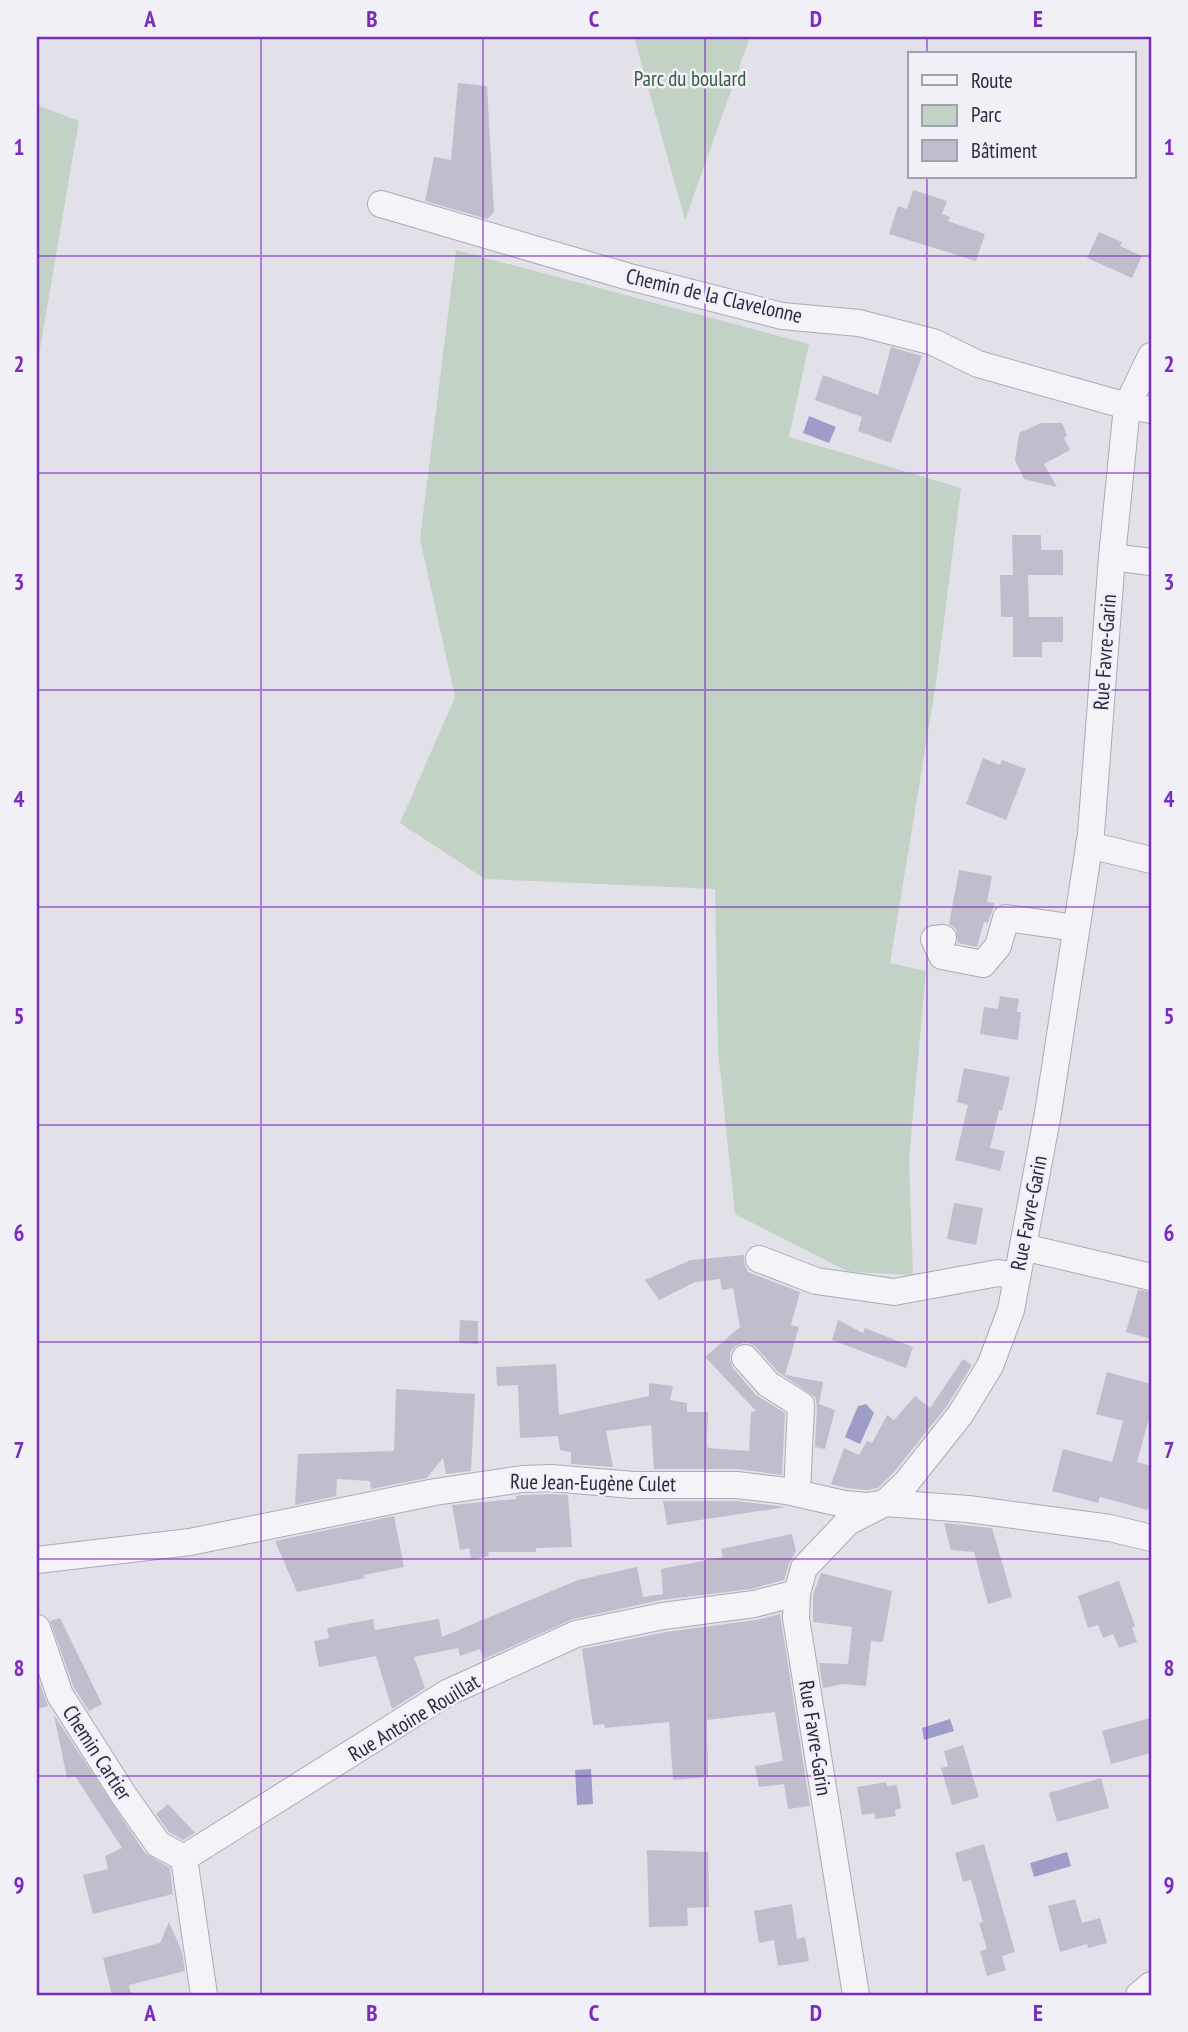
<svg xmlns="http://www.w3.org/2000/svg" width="1188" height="2032" font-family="'PT Sans Narrow',sans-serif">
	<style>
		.green { fill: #c2d3c6 }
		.water { fill: #9e9cc8 }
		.building { fill: #c0becc }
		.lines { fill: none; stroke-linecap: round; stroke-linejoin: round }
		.minor-casing { stroke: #acaab6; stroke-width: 28 }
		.minor { stroke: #f4f3f7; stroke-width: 26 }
		.grid { fill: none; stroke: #7b2cbf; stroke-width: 2; stroke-opacity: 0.55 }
		.labels { text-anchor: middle; stroke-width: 5; stroke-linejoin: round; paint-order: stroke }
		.park-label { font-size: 21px; fill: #375c43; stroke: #f1f0f7 }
		.street-label { font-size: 21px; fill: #2d2940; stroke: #f1f0f7 }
		.neatline { fill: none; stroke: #7b2cbf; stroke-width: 2.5 }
		.grid-label { font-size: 23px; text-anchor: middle; font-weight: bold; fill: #7b2cbf }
	</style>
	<rect width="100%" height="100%" fill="#e2e1e9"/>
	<!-- green -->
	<g class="green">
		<polygon points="634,37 750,37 685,220"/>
		<polygon points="37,105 79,121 37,366"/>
		<polygon points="456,250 809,344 789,437 961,488 936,683 890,963 926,971 909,1159 913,1275 849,1272 735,1214 718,1051 715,889 485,879 400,823 455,697 420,539"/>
	</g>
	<!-- water -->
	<g class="water">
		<polygon points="809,416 836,427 829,443 803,433"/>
		<polygon points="866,1404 874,1413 860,1444 845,1437 858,1406"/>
		<polygon points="950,1719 954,1731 924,1740 922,1728"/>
		<polygon points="591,1769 593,1804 577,1805 575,1770"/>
		<polygon points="1067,1852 1071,1866 1034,1877 1030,1863"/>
	</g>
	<!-- building -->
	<g class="building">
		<polygon points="458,83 487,86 494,212 487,219 425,201 434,157 451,160"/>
		<polygon points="913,190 947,201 942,214 950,217 948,221 985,234 976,261 889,234 898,206 907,209"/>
		<polygon points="1099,232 1122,242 1120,246 1142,256 1132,278 1087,258"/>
		<polygon points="891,347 922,356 891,443 858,431 862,417 815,400 823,375 878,395"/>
		<polygon points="1041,423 1062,423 1067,435 1064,438 1070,450 1044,464 1057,487 1024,479 1015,460 1019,433"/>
		<polygon points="1012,535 1041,535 1041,550 1063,550 1063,575 1028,575 1029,617 1063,617 1063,642 1042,642 1042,657 1013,657 1013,617 1028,617 1001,617 1000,575 1013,575"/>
		<polygon points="983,758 1000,765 1002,760 1026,769 1006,820 966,804"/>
		<polygon points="959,870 992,876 987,902 994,903 993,909 988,923 984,922 977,947 958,943 956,929 949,924"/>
		<polygon points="1000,996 1019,999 1017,1012 1021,1012 1018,1040 980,1034 984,1007 998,1009"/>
		<polygon points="964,1068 1010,1077 1002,1111 999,1110 990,1148 1005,1151 1000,1171 955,1160 968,1105 957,1102"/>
		<polygon points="954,1203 983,1208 976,1245 947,1239"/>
		<polygon points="744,1255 744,1262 748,1272 800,1292 791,1325 799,1327 785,1375 823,1382 819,1404 835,1410 825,1449 815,1447 817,1406 815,1397 778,1372 756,1347 749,1343 743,1343 735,1346 730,1352 730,1360 733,1368 756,1395 785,1413 782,1475 737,1469 654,1469 651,1425 606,1431 613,1467 571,1464 571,1452 560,1450 558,1436 520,1438 518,1385 497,1386 496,1367 556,1364 559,1415 649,1396 649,1383 673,1386 670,1400 687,1403 687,1412 708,1412 707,1444 708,1448 749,1451 751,1412 756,1411 705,1357 740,1327 733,1288 722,1290 720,1279 695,1282 659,1300 645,1280 691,1260"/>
		<polygon points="1138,1290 1151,1292 1151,1339 1126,1332"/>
		<polygon points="460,1320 478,1321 478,1344 459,1343"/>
		<polygon points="838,1320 863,1333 865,1328 913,1347 906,1368 832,1340"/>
		<polygon points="963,1359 972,1365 947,1406 894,1472 878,1488 867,1490 846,1488 831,1484 844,1448 859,1455 867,1441 872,1443 887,1415 894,1420 915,1396 930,1408"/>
		<polygon points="1107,1372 1151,1384 1151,1411 1137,1462 1151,1466 1151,1500 1148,1510 1100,1497 1098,1503 1052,1491 1063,1449 1112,1462 1123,1421 1096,1414"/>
		<polygon points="396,1389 475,1394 471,1471 446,1474 443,1458 427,1478 371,1489 370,1481 337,1479 336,1496 295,1505 298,1454 394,1451"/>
		<polygon points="551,1494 568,1495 572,1547 536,1548 536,1552 488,1552 489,1556 471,1560 469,1548 460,1550 452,1505 516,1499 516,1496 523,1495"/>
		<polygon points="663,1501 736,1501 786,1507 667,1525"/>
		<polygon points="394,1516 404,1567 364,1575 365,1578 297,1592 275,1541"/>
		<polygon points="944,1523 992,1528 1012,1597 988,1604 974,1552 951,1550"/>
		<polygon points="792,1534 796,1551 789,1564 784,1580 751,1589 661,1600 573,1619 484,1659 480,1649 460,1656 458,1648 414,1657 425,1688 392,1709 376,1656 319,1667 314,1641 329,1638 327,1628 373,1619 375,1630 439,1619 442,1637 578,1580 637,1567 643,1597 663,1594 661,1569 723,1557 721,1549"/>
		<polygon points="821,1573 892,1591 883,1642 871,1641 866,1686 843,1684 823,1688 819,1663 848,1664 852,1627 813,1622 813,1595"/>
		<polygon points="1119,1581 1135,1626 1132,1628 1137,1642 1119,1648 1113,1634 1103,1638 1098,1625 1088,1628 1078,1596"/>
		<polygon points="780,1614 810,1806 788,1809 784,1784 759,1787 755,1766 783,1761 775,1712 707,1720 708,1777 673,1780 669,1722 605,1728 604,1724 593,1725 582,1649 666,1632 756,1620"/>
		<polygon points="60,1618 102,1704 89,1711 74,1688 50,1621"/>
		<polygon points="37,1676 48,1706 37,1709"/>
		<polygon points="54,1715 145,1853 170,1868 173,1894 93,1914 83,1875 108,1869 105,1856 122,1848 75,1776 67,1778"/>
		<polygon points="1151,1718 1151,1753 1111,1764 1102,1731"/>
		<polygon points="963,1745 979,1797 952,1805 941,1768 948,1766 944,1751"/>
		<polygon points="1101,1778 1109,1808 1057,1822 1049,1793"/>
		<polygon points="886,1782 887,1786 897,1785 901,1808 895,1810 896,1816 875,1819 875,1813 862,1815 857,1787"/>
		<polygon points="168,1804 195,1833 183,1840 169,1832 156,1814"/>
		<polygon points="984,1844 1015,1952 1002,1956 1006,1970 987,1976 980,1951 987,1949 979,1923 983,1922 971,1880 963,1882 955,1853"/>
		<polygon points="647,1850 708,1852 709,1907 687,1908 688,1926 649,1927"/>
		<polygon points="1075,1899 1082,1923 1100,1918 1107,1943 1088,1948 1087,1944 1060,1952 1048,1906"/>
		<polygon points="792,1904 797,1939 805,1937 809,1961 778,1966 774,1940 759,1943 754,1911"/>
		<polygon points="169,1922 182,1952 185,1971 129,1985 131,1995 112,1995 103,1958 160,1943"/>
	</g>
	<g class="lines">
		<!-- minor casing -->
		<g class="minor-casing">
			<g id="minor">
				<polyline points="381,204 626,276 782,316 859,323 933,342 978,364 1127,406 1151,410"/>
				<polyline points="1112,557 1151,562"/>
				<polyline points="1089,845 1151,860"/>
				<polyline points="943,938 934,939 942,956 983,964 998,946 1006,918 1076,928"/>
				<polyline points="1023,1247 1151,1277"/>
				<polyline points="759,1259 816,1281 894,1292 998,1273 1017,1276"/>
				<polyline points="745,1358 768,1384 801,1405 797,1493"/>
				<polyline points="37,1560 190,1542 435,1492 522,1479 551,1478 633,1485 737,1485 787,1491 844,1504 868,1506 885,1503 968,1509 1110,1528 1151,1538"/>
				<polyline points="37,1628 60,1695 123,1794 158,1844 184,1858"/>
				<polyline points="184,1858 447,1693 576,1634 663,1616 754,1604 797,1593"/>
				<polyline points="184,1858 204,1995"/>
				<polyline points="856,1995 796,1618 797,1593 804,1568 848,1522 885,1503 906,1483 960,1415 990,1366 1011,1310 1048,1113 1091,834 1112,557 1127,406 1151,356"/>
				<polyline points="1139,1995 1151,1985"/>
			</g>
		</g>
		<!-- minor -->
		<use href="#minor" class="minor"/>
	</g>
	<!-- grid -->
	<path class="grid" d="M261,37V1995M483,37V1995M705,37V1995M927,37V54M927,177V1995M37,256H1151M37,473H1151M37,690H1151M37,907H1151M37,1125H1151M37,1342H1151M37,1559H1151M37,1776H1151"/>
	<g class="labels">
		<!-- park labels -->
		<g class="park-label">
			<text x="690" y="86">Parc du boulard</text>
		</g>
		<!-- street labels -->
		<g class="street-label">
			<text transform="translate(714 296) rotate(13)" y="7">Chemin de la Clavelonne</text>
			<text transform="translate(1105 652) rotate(-86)" y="7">Rue Favre-Garin</text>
			<text transform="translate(1029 1213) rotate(-79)" y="7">Rue Favre-Garin</text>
			<text transform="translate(593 1483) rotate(1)" y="7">Rue Jean-Eugène Culet</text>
			<text transform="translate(414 1718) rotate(-31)" y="7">Rue Antoine Rouillat</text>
			<text transform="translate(815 1738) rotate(81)" y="7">Rue Favre-Garin</text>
			<text transform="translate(97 1753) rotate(57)" y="7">Chemin Cartier</text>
		</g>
	</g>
	<!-- border -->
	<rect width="1188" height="2032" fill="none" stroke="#f1f0f7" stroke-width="77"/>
	<!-- legend -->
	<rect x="908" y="52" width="228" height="126" fill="#f1f0f7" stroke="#a3a0ae" stroke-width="2"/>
	<rect x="922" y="75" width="35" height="10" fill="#f4f3f7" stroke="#a3a0ae" stroke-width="2"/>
	<text x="971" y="88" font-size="21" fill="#2d2940">Route</text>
	<rect x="922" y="105" width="35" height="21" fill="#c2d3c6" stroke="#a3a0ae" stroke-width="2"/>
	<text x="971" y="122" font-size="21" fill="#2d2940">Parc</text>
	<rect x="922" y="140" width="35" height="21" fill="#c0becc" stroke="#a3a0ae" stroke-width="2"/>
	<text x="971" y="158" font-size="21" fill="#2d2940">Bâtiment</text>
	<rect x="38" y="38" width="1112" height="1956" class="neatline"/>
	<g class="grid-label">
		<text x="150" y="27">A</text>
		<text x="372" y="27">B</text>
		<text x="594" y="27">C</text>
		<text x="816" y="27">D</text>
		<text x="1038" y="27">E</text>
		<text x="19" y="155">1</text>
		<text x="1169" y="155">1</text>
		<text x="19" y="372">2</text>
		<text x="1169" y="372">2</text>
		<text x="19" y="590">3</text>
		<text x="1169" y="590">3</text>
		<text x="19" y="807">4</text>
		<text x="1169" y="807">4</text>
		<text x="19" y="1024">5</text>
		<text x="1169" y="1024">5</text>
		<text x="19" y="1241">6</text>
		<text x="1169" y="1241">6</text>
		<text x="19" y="1458">7</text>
		<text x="1169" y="1458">7</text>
		<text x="19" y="1676">8</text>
		<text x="1169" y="1676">8</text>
		<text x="19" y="1893">9</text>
		<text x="1169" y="1893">9</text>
		<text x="150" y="2021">A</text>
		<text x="372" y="2021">B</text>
		<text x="594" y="2021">C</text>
		<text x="816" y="2021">D</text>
		<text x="1038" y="2021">E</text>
	</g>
</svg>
